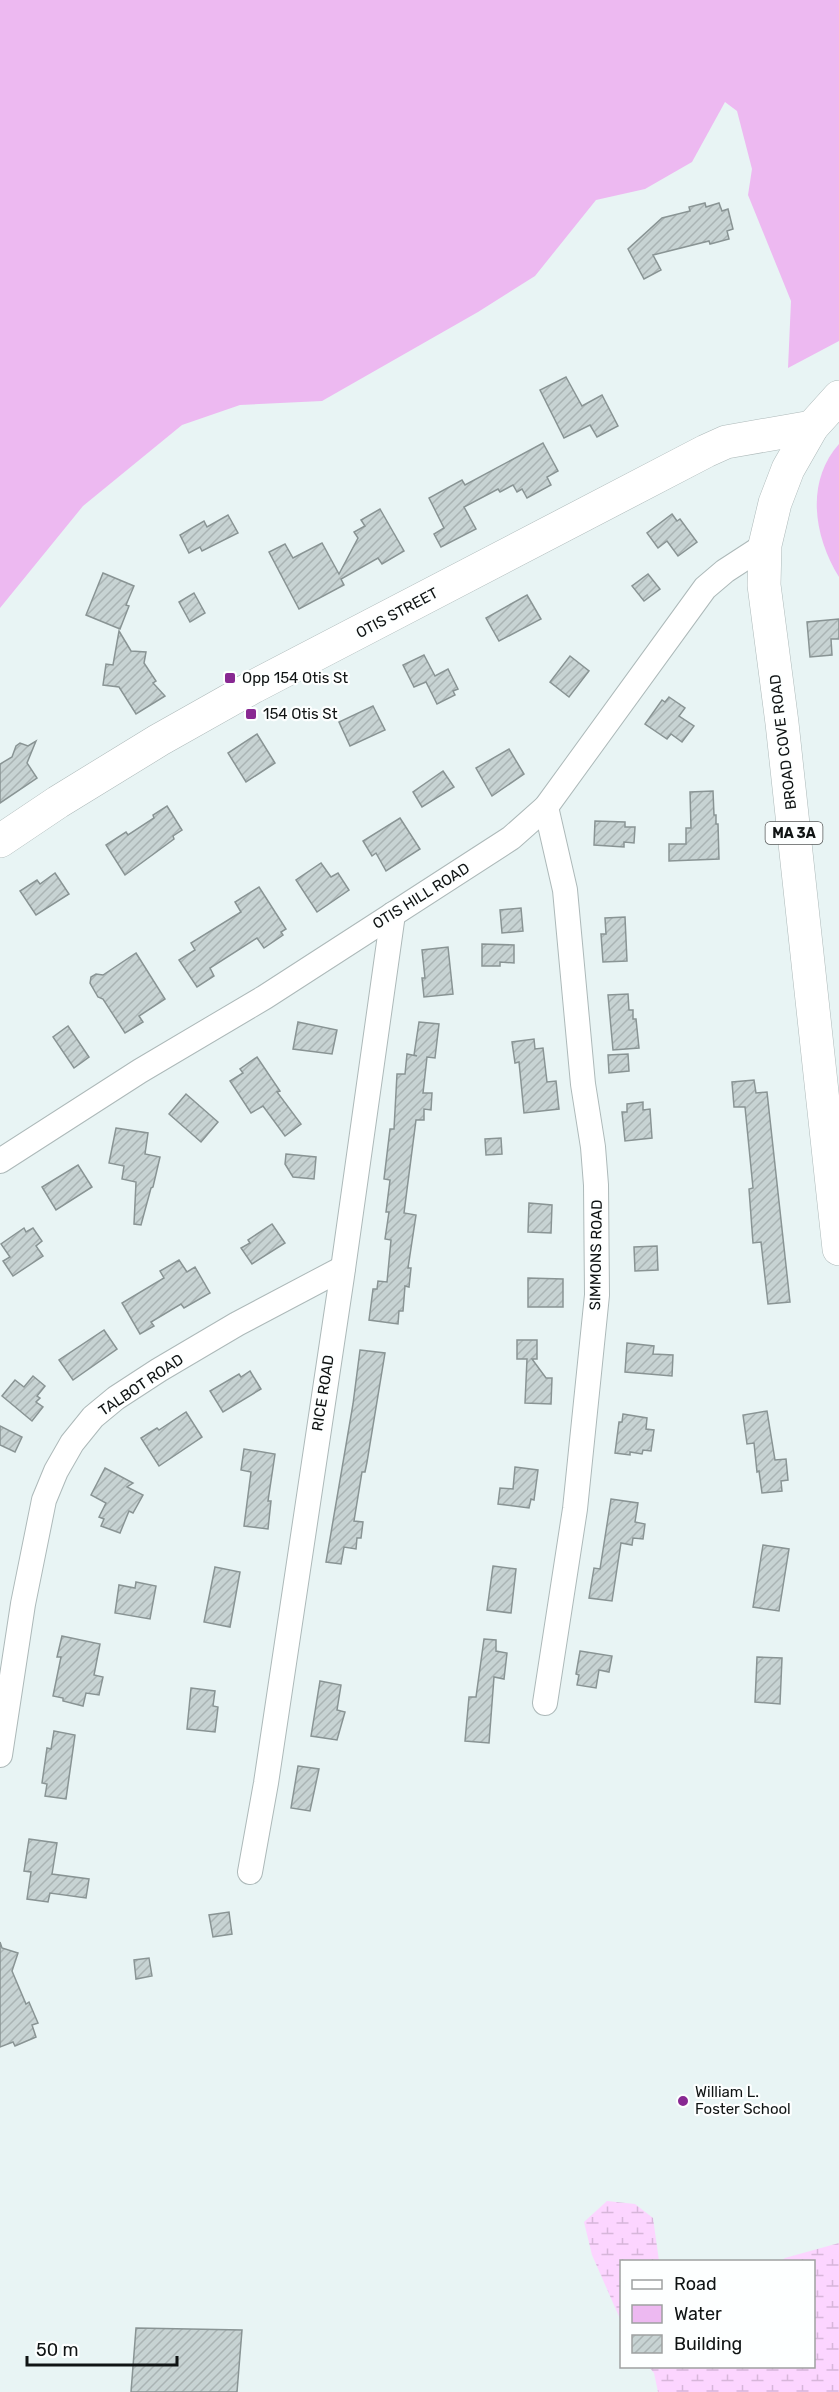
<svg xmlns="http://www.w3.org/2000/svg" width="839" height="2392" font-family="Rubik,sans-serif">
	<style>
		.wetland { fill: url(#wetland-marsh) }
		.water { fill: #edb9f1 }
		.building { fill: url(#building-hatch); stroke: #899494; stroke-width: 1.5 }
		.lines { fill: none; stroke-linecap: round; stroke-linejoin: round }
		.street-casing { stroke: #adb9b9; stroke-width: 26 }
		.secondary-casing { stroke: #adb9b9; stroke-width: 34 }
		.primary-casing { stroke: #adb9b9; stroke-width: 34 }
		.street { stroke: #fff; stroke-width: 24 }
		.secondary { stroke: #fff; stroke-width: 33 }
		.primary { stroke: #fff; stroke-width: 33 }
		.poi-dot { fill: #882892; stroke: #fdffff; stroke-width: 2 }
		.labels { text-anchor: middle; stroke-width: 4.5; stroke-linejoin: round; paint-order: stroke }
		.shield { fill: #fdffff; stroke: #575a5a; stroke-width: 1.5 }
		.shield-label { font-size: 14px; font-weight: bold; fill: #101414 }
		.street-label { font-size: 15px; fill: #101414; stroke: #fdffff }
		.poi-label { font-size: 15px; fill: #101414; stroke: #fdffff; text-anchor: start }
	</style>
	<defs>
		<pattern id="wetland-marsh" width="20" height="14" patternUnits="userSpaceOnUse" patternTransform="scale(1.5)"><rect width="20" height="14" fill="#fcd5ff"/><path d="M1 5h8M5 5V1M11 12h8M15 12V8" fill="none" stroke="#d7b6da"/></pattern>
		<pattern id="building-hatch" width="6" height="6" patternUnits="userSpaceOnUse" patternTransform="scale(1.5)"><rect width="6" height="6" fill="#c7d3d3"/><path d="M-1 1l2-2M0 6l6-6M5 7l2-2" fill="none" stroke="#aab4b4"/></pattern>
	</defs>
	<rect width="100%" height="100%" fill="#e8f4f4"/>
	<!-- wetland -->
	<g class="wetland">
		<polygon points="607,2201 635,2204 653,2218 659,2261 622,2262 621,2321 592,2255 584,2222"/>
		<polygon points="839,2243 839,2392 658,2392 654,2373 649,2367 814,2366 814,2262 781,2261 785,2258"/>
	</g>
	<!-- water -->
	<g class="water">
		<polygon points="0,0 839,0 839,341 788,368 791,301 748,195 752,169 737,111 725,102 692,162 645,189 596,200 535,276 478,312 322,401 240,405 182,425 83,506 0,608"/>
		<path d="M839,444V577C814,537 805,482 839,444Z"/>
	</g>
	<!-- building -->
	<g class="building">
		<polygon points="705,203 706,207 719,203 722,211 728,209 733,229 727,231 729,239 710,244 709,241 653,255 661,270 644,279 628,249 662,218 690,211 689,207"/>
		<polygon points="566,377 582,406 602,395 618,426 597,437 590,425 564,438 540,390"/>
		<polygon points="543,443 558,471 547,477 551,485 527,498 522,489 517,492 513,485 500,492 498,489 464,507 476,529 441,547 434,534 444,528 429,498 462,480 465,485"/>
		<polygon points="380,509 404,551 382,564 378,558 341,579 344,585 299,609 269,552 285,544 293,558 322,543 339,574 358,538 354,532 365,526 361,520"/>
		<polygon points="672,514 677,521 680,519 697,542 678,556 667,541 658,548 647,533"/>
		<polygon points="228,515 238,533 202,551 200,547 189,553 180,535 204,521 207,527"/>
		<polygon points="103,573 134,586 126,605 129,606 120,629 86,615"/>
		<polygon points="648,574 660,589 644,601 632,586"/>
		<polygon points="194,593 205,613 190,622 179,602"/>
		<polygon points="527,595 541,619 499,641 486,618"/>
		<polygon points="839,619 839,639 831,639 832,655 810,657 807,622"/>
		<polygon points="119,631 131,651 146,652 144,663 156,681 153,683 165,696 136,714 119,687 103,685 106,664 113,665"/>
		<polygon points="424,655 435,676 448,669 458,689 453,691 455,695 437,704 426,682 414,687 403,665"/>
		<polygon points="570,656 589,671 569,697 550,682"/>
		<polygon points="669,697 685,708 679,716 694,726 682,742 671,734 667,739 645,724 662,700 665,702"/>
		<polygon points="373,706 385,730 350,746 339,722"/>
		<polygon points="257,734 275,763 246,782 228,753"/>
		<polygon points="36,741 27,763 37,778 0,803 0,764 12,757 16,746 20,743 28,746"/>
		<polygon points="509,749 524,774 492,796 476,768"/>
		<polygon points="443,771 454,787 422,807 413,792"/>
		<polygon points="713,791 714,815 716,815 716,824 718,824 719,859 669,861 669,844 686,844 686,828 691,828 690,792"/>
		<polygon points="167,806 182,830 173,836 174,839 125,875 106,845 126,832 128,835 154,818 153,815"/>
		<polygon points="400,818 420,849 386,871 376,853 372,856 363,841"/>
		<polygon points="595,821 625,822 625,827 635,827 634,843 624,842 624,847 594,845"/>
		<polygon points="321,863 331,877 338,873 349,890 317,912 296,880"/>
		<polygon points="55,873 69,894 36,915 20,891 37,880 40,884"/>
		<polygon points="259,887 286,929 281,932 283,935 264,948 257,938 210,968 214,976 197,987 179,960 195,950 191,943 241,912 235,902"/>
		<polygon points="521,908 523,931 502,933 500,910"/>
		<polygon points="625,917 627,961 603,962 601,934 606,934 605,918"/>
		<polygon points="482,944 514,945 514,963 500,962 500,966 482,966"/>
		<polygon points="448,947 453,994 424,997 422,978 425,978 422,950"/>
		<polygon points="136,953 165,999 139,1016 143,1022 125,1033 103,999 98,997 90,983 91,977 96,974 103,975"/>
		<polygon points="628,994 629,1010 633,1010 633,1019 636,1019 639,1048 613,1050 608,995"/>
		<polygon points="298,1022 337,1030 332,1054 293,1049"/>
		<polygon points="419,1022 439,1024 435,1058 427,1057 423,1093 432,1093 431,1110 424,1109 424,1120 416,1120 404,1213 416,1215 408,1268 411,1268 409,1287 405,1286 403,1311 399,1311 398,1324 369,1320 373,1289 377,1289 378,1281 387,1282 391,1240 385,1239 389,1212 386,1212 390,1180 384,1179 390,1129 394,1129 397,1074 405,1074 407,1054 417,1056 414,1055"/>
		<polygon points="68,1026 89,1057 74,1068 53,1037"/>
		<polygon points="534,1039 535,1049 543,1048 547,1082 556,1081 559,1109 524,1113 519,1062 515,1063 512,1042"/>
		<polygon points="628,1054 629,1071 609,1073 608,1055"/>
		<polygon points="257,1057 280,1091 277,1092 301,1124 285,1136 263,1106 251,1113 230,1081 243,1073 240,1069"/>
		<polygon points="754,1080 756,1093 767,1092 790,1302 768,1304 761,1242 753,1243 749,1189 753,1188 745,1107 734,1107 732,1082"/>
		<polygon points="186,1094 218,1122 201,1142 169,1114"/>
		<polygon points="643,1102 643,1110 650,1109 652,1138 625,1141 622,1112 627,1112 627,1104"/>
		<polygon points="116,1128 148,1133 145,1154 160,1157 153,1187 151,1188 141,1225 134,1224 136,1182 122,1179 124,1166 109,1163"/>
		<polygon points="501,1138 502,1154 486,1155 485,1139"/>
		<polygon points="286,1154 316,1157 314,1179 293,1177 285,1164"/>
		<polygon points="78,1165 92,1187 56,1210 42,1187"/>
		<polygon points="529,1203 552,1205 551,1233 528,1232"/>
		<polygon points="272,1224 285,1243 252,1264 241,1248 250,1243 248,1240"/>
		<polygon points="24,1228 26,1232 33,1228 42,1241 36,1246 43,1256 13,1276 3,1261 10,1257 1,1244"/>
		<polygon points="657,1246 658,1270 635,1271 634,1247"/>
		<polygon points="179,1260 187,1272 195,1267 210,1293 184,1308 181,1304 151,1322 154,1326 140,1334 122,1303 164,1278 160,1271"/>
		<polygon points="528,1278 563,1279 563,1307 528,1307"/>
		<polygon points="104,1330 117,1349 73,1380 59,1360"/>
		<polygon points="517,1340 537,1340 537,1359 532,1359 546,1378 552,1378 551,1404 525,1403 527,1359 517,1359"/>
		<polygon points="627,1343 654,1346 653,1354 673,1355 672,1376 625,1372"/>
		<polygon points="360,1350 385,1353 367,1462 365,1472 362,1472 354,1521 363,1522 361,1538 357,1538 356,1549 344,1547 341,1564 326,1562 353,1404"/>
		<polygon points="250,1371 261,1389 223,1412 210,1391 239,1374 241,1377"/>
		<polygon points="33,1376 45,1386 37,1396 40,1398 36,1402 43,1407 32,1421 2,1396 15,1380 24,1387"/>
		<polygon points="767,1411 775,1460 786,1459 788,1480 781,1481 782,1491 762,1493 759,1471 757,1472 754,1443 747,1444 743,1415"/>
		<polygon points="186,1412 202,1437 159,1466 141,1438 157,1428 159,1430"/>
		<polygon points="623,1414 647,1418 646,1429 654,1430 651,1451 643,1450 642,1454 630,1452 630,1455 615,1453 619,1422 622,1422"/>
		<polygon points="0,1426 22,1437 15,1452 0,1445"/>
		<polygon points="244,1449 275,1454 268,1501 271,1501 268,1529 244,1526 251,1472 241,1470"/>
		<polygon points="515,1467 538,1470 534,1500 531,1499 529,1508 498,1504 500,1488 513,1489"/>
		<polygon points="105,1468 133,1483 127,1487 143,1495 133,1513 129,1511 120,1533 101,1526 104,1519 99,1517 106,1503 91,1495"/>
		<polygon points="611,1499 638,1503 635,1522 645,1524 643,1539 633,1538 632,1545 621,1543 612,1601 589,1598 594,1568 600,1569"/>
		<polygon points="763,1545 789,1549 779,1611 753,1607"/>
		<polygon points="493,1566 516,1569 511,1613 487,1610"/>
		<polygon points="215,1567 240,1572 230,1627 204,1622"/>
		<polygon points="136,1582 156,1586 150,1619 115,1613 119,1585 135,1588"/>
		<polygon points="62,1636 100,1644 94,1675 103,1677 99,1695 86,1693 83,1706 63,1701 63,1698 53,1696 61,1657 57,1657"/>
		<polygon points="484,1639 496,1640 496,1651 507,1653 504,1679 494,1677 489,1743 465,1741 469,1697 476,1697"/>
		<polygon points="580,1651 612,1656 609,1672 599,1670 596,1688 577,1685 579,1675 576,1674"/>
		<polygon points="757,1657 782,1658 780,1704 755,1702"/>
		<polygon points="320,1681 341,1685 337,1710 345,1712 337,1740 311,1736"/>
		<polygon points="191,1688 215,1691 213,1706 218,1707 215,1732 187,1729"/>
		<polygon points="54,1731 75,1735 66,1799 45,1796 47,1784 42,1783 47,1748 51,1749"/>
		<polygon points="298,1766 319,1769 310,1811 291,1808"/>
		<polygon points="29,1839 57,1843 52,1874 89,1879 86,1898 50,1893 48,1902 27,1899 31,1872 24,1871"/>
		<polygon points="229,1912 232,1934 213,1937 209,1915"/>
		<polygon points="0,1942 2,1948 18,1953 12,1971 26,2004 29,2002 38,2023 32,2025 36,2037 15,2046 13,2042 0,2047"/>
		<polygon points="149,1958 152,1976 136,1979 134,1960"/>
		<polygon points="136,2328 242,2330 237,2392 131,2392"/>
	</g>
	<g class="lines">
		<!-- street casing -->
		<g class="street-casing">
			<g id="street">
				<polyline points="0,1161 140,1071 265,997 511,838 546,807 705,588 725,571 765,545"/>
				<polyline points="545,1703 575,1509 597,1295 596,1185 593,1147 583,1084 565,890 546,807"/>
				<polyline points="0,1755 23,1604 44,1500 56,1471 72,1443 93,1417 116,1398 159,1370 237,1324 343,1268"/>
				<polyline points="250,1872 266,1783 342,1276 393,914"/>
			</g>
		</g>
		<!-- secondary casing -->
		<g class="secondary-casing">
			<polyline id="secondary" points="0,841 58,802 159,740 253,687 706,451 726,442 812,427"/>
		</g>
		<!-- primary casing -->
		<g class="primary-casing">
			<polyline id="primary" points="839,397 812,427 788,469 775,503 765,545 764,585 782,723 839,1249"/>
		</g>
		<!-- street -->
		<use href="#street" class="street"/>
		<!-- secondary -->
		<use href="#secondary" class="secondary"/>
		<!-- primary -->
		<use href="#primary" class="primary"/>
	</g>
	<!-- markers -->
	<g class="poi-dot">
		<rect x="224" y="672" width="12" height="12" rx="3"/>
		<rect x="245" y="708" width="12" height="12" rx="3"/>
		<circle cx="683" cy="2101" r="6"/>
	</g>
	<g class="labels">
		<!-- shield labels -->
		<rect class="shield" x="765.5" y="822" width="57" height="22" rx="4.5"/>
		<g class="shield-label">
			<text x="794" y="838">MA 3A</text>
		</g>
		<!-- street labels -->
		<g class="street-label">
			<text transform="translate(397 613) rotate(-28)" y="5">OTIS STREET</text>
			<text transform="translate(783 742) rotate(-97)" y="5">BROAD COVE ROAD</text>
			<text transform="translate(421 896) rotate(-32)" y="5">OTIS HILL ROAD</text>
			<text transform="translate(596 1255) rotate(-89)" y="5">SIMMONS ROAD</text>
			<text transform="translate(141 1385) rotate(-34)" y="5">TALBOT ROAD</text>
			<text transform="translate(323 1393) rotate(-81)" y="5">RICE ROAD</text>
		</g>
		<!-- poi labels -->
		<g class="poi-label">
			<text x="242" y="683">Opp 154 Otis St</text>
			<text x="263" y="719">154 Otis St</text>
			<text x="695" y="2097">William L.<tspan x="695" dy="17">Foster School</tspan></text>
		</g>
	</g>
	<!-- legend -->
	<rect x="620" y="2260" width="195" height="108" fill="#fdffff" stroke="#9ea1a1" stroke-width="1.5"/>
	<rect x="632" y="2280" width="30" height="9" fill="#ffffff" stroke="#9ea1a1" stroke-width="1.5"/>
	<text x="674" y="2290" font-size="18" fill="#101414">Road</text>
	<rect x="632" y="2305" width="30" height="18" fill="#edb9f1" stroke="#9ea1a1" stroke-width="1.5"/>
	<text x="674" y="2320" font-size="18" fill="#101414">Water</text>
	<rect x="632" y="2335" width="30" height="18" fill="url(#building-hatch)" stroke="#9ea1a1" stroke-width="1.5"/>
	<text x="674" y="2350" font-size="18" fill="#101414">Building</text>
	<!-- scale -->
	<path d="M27 2356v9h150v-9" fill="none" stroke="#101414" stroke-width="3"/>
	<text x="36" y="2356" font-size="18" fill="#101414" stroke="#fdffff" stroke-width="4.5" paint-order="stroke">50 m</text>
</svg>
